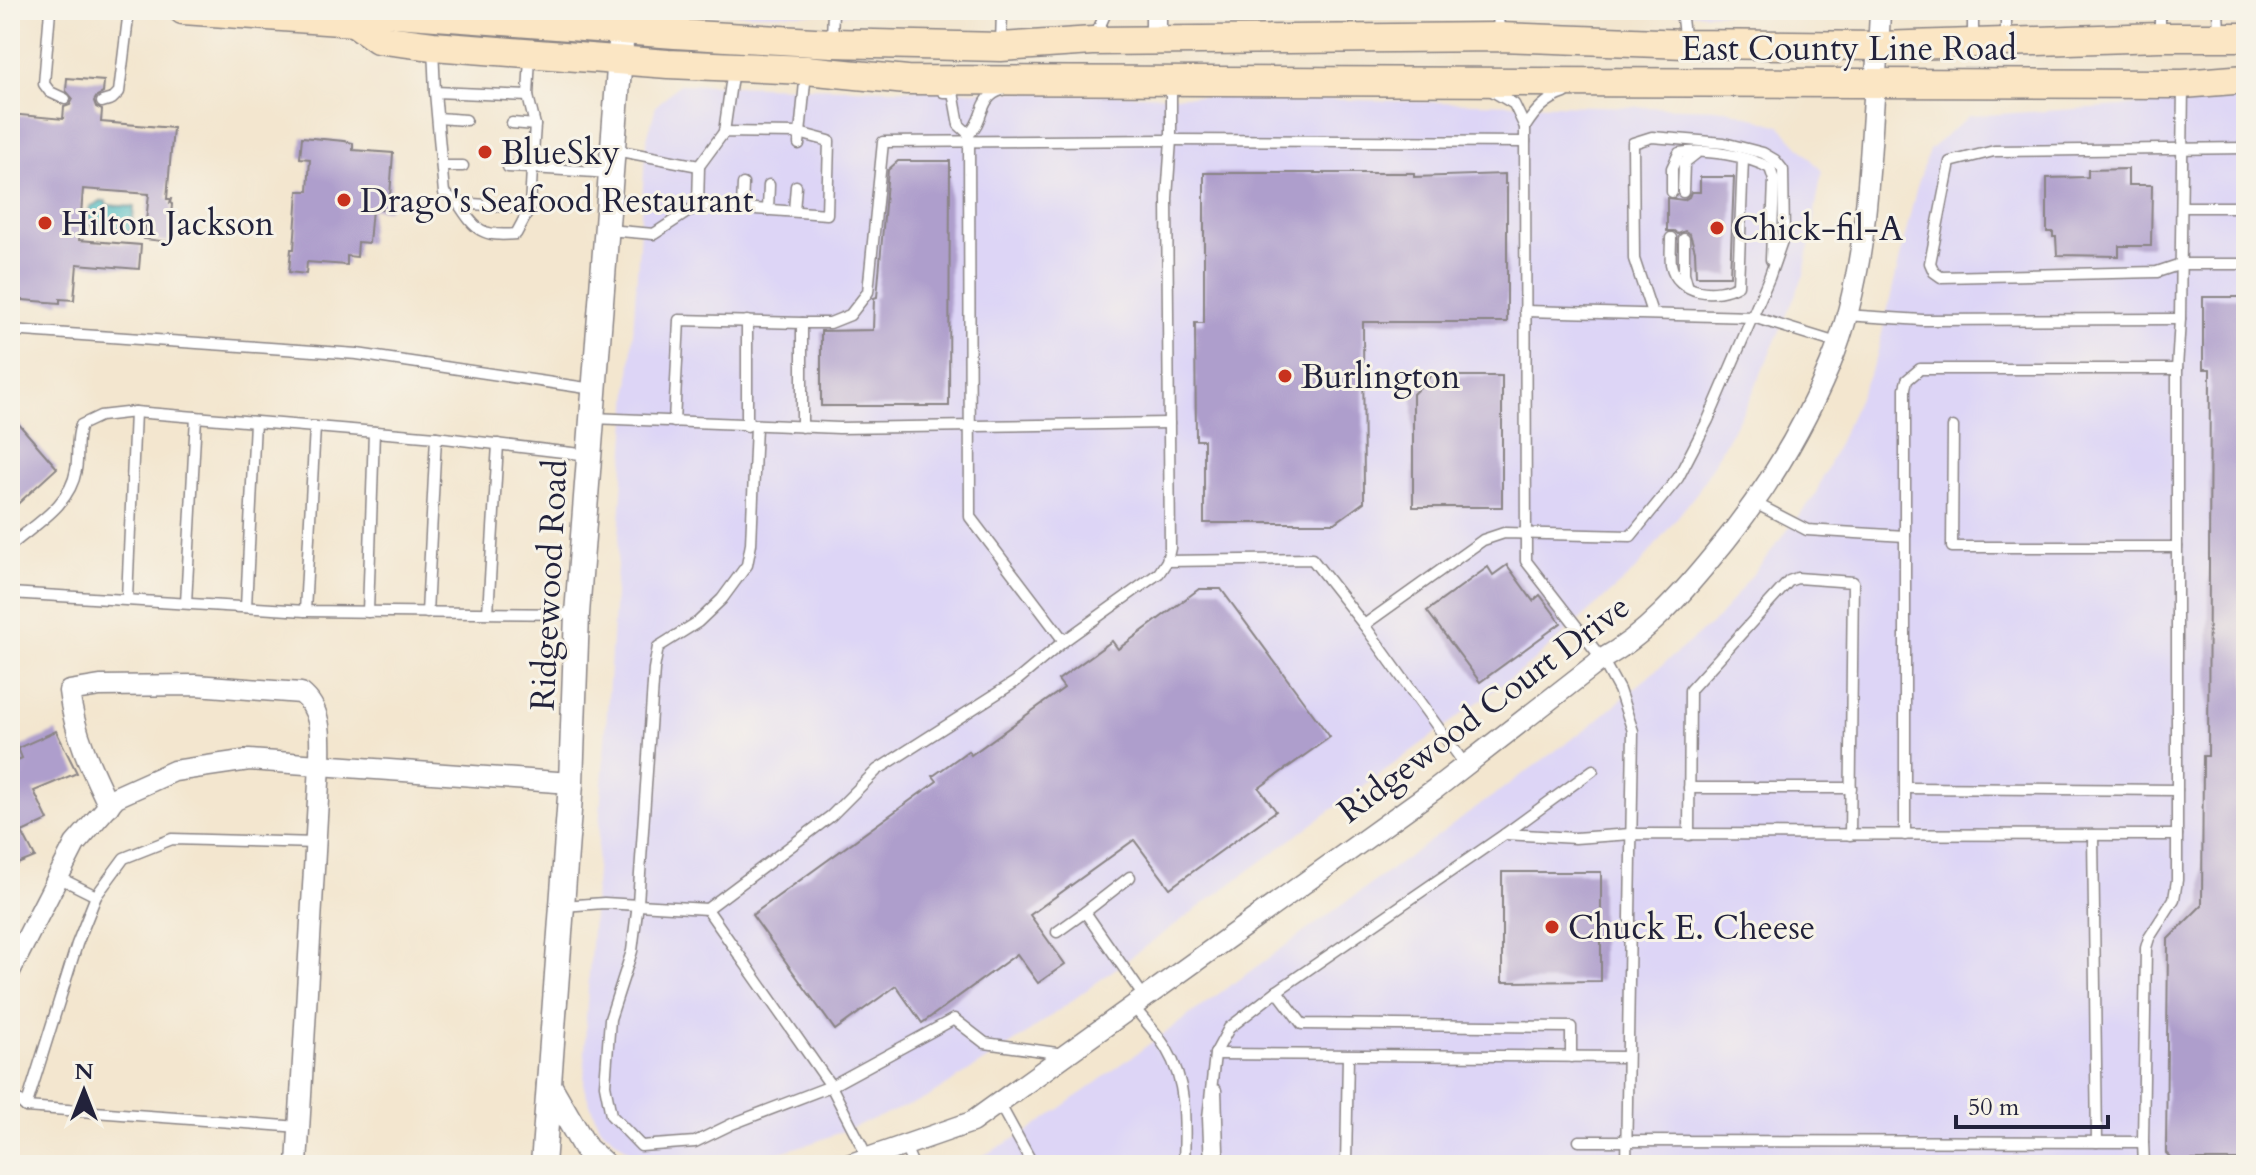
<svg xmlns="http://www.w3.org/2000/svg" width="2256" height="1175" font-family="Cardo,serif">
	<style>
		.built { fill: #ddd5f6 }
		.water { fill: #4ab9c0; stroke: #366e7e; stroke-width: 2 }
		.building { fill: #ae9ecc }
		.lines { fill: none; stroke-linecap: round; stroke-linejoin: round }
		.service-casing { stroke: #8a8485; stroke-width: 13 }
		.minor-casing { stroke: #8a8485; stroke-width: 23 }
		.tertiary-casing { stroke: #8a8485; stroke-width: 27 }
		.secondary-casing { stroke: #8a8485; stroke-width: 31 }
		.service { stroke: #fff; stroke-width: 10 }
		.minor { stroke: #fff; stroke-width: 20 }
		.tertiary { stroke: #fff; stroke-width: 24 }
		.secondary { stroke: #fbe6c4; stroke-width: 28 }
		.poi-dot { fill: #c8321e; stroke: #f7f3e8; stroke-width: 3 }
		.labels { text-anchor: middle; stroke-width: 6; stroke-linejoin: round; paint-order: stroke }
		.street-label { font-size: 34px; fill: #22223b; stroke: #f7f3e8 }
		.poi-label { font-size: 34px; fill: #22223b; stroke: #f7f3e8; text-anchor: start }
	</style>
	<rect width="100%" height="100%" fill="#f7f3e8"/>
	<filter id="ink" filterUnits="userSpaceOnUse"><feTurbulence type="fractalNoise" baseFrequency=".0125" numOctaves="2"/><feDisplacementMap in="SourceGraphic" scale="16" xChannelSelector="R" yChannelSelector="G"/><feConvolveMatrix kernelMatrix="1 2 1 2 8 2 1 2 1" color-interpolation-filters="sRGB"/></filter>
	<filter id="wash" filterUnits="userSpaceOnUse"><feTurbulence type="fractalNoise" baseFrequency=".006" numOctaves="4" result="noise"/><feDisplacementMap in="SourceGraphic" scale="32" xChannelSelector="R" yChannelSelector="G"/><feGaussianBlur stdDeviation="1.8" result="paint"/><feColorMatrix in="noise" values="0 0 0 0 0 0 0 0 0 0 0 0 0 0 0 0 0 1.4 0 .05"/><feComposite in="paint" operator="in"/></filter>
	<g filter="url(#wash)">
		<rect width="100%" height="100%" fill="#f3e6cf"/>
		<!-- built -->
		<g class="built">
			<polygon points="677,10 2246,10 2246,13 677,14"/>
			<polygon points="679,84 1726,109 1780,126 1822,171 1804,275 1750,399 1698,491 1636,570 1530,664 1021,1038 927,1098 815,1142 738,1164 666,1165 638,1158 599,1127 584,1088 586,1018 646,142 656,106"/>
			<polygon points="2246,98 2246,1165 965,1165 1029,1131 1591,725 1718,618 1814,497 1876,359 1916,190 1929,150 1969,116"/>
		</g>
		<!-- water -->
		<polygon class="water" points="101,201 106,201 106,205 134,207 132,232 91,225 88,216 90,207"/>
		<g id="blocks">
			<!-- building -->
			<g class="building">
				<polygon points="67,78 104,81 103,93 97,96 94,101 96,107 102,110 101,122 173,128 167,199 171,199 170,203 172,204 169,242 144,239 149,194 83,189 79,240 141,245 139,269 77,264 74,300 60,299 60,303 10,299 10,114 63,119 64,107 70,105 73,99 66,91"/>
				<polygon points="302,137 344,141 353,143 353,150 393,153 389,210 372,209 369,243 358,242 357,257 347,256 347,265 307,262 306,274 289,272 291,249 294,249 298,191 308,191 310,159 300,158"/>
				<polygon points="898,161 950,161 949,406 821,406 821,331 873,330 874,298 877,297 888,170"/>
				<polygon points="2128,169 2128,185 2152,185 2151,246 2119,246 2119,256 2057,255 2056,237 2053,237 2053,232 2047,232 2047,178 2088,177 2088,170"/>
				<polygon points="1204,173 1414,173 1414,177 1505,174 1505,184 1507,184 1507,322 1363,322 1364,502 1335,523 1204,523 1204,440 1196,440 1195,323 1204,323"/>
				<polygon points="1700,177 1734,177 1730,276 1696,276 1695,251 1690,234 1685,231 1678,234 1674,231 1667,231 1667,198 1684,200 1689,197 1691,192 1700,192"/>
				<polygon points="2203,297 2246,297 2246,1160 2173,1160 2166,1153 2168,939 2202,905 2203,756 2208,756 2210,369 2203,369"/>
				<polygon points="1431,376 1502,376 1502,507 1413,507 1413,394"/>
				<polygon points="10,414 57,468 10,511"/>
				<polygon points="1507,565 1533,601 1540,595 1561,623 1480,682 1427,611 1488,567 1493,575"/>
				<polygon points="1199,589 1221,589 1330,737 1259,788 1276,811 1170,888 1134,840 1030,915 1065,964 1038,983 1017,954 922,1023 896,986 835,1030 752,915 937,781 933,776 968,751 971,755 1064,688 1058,680 1112,641 1118,649"/>
				<polygon points="56,731 77,773 34,791 48,820 22,832 35,857 10,867 10,764 22,758 18,748"/>
				<polygon points="1502,872 1601,872 1601,981 1502,982"/>
			</g>
		</g>
	</g>
	<g filter="url(#ink)">
		<use href="#blocks" fill-opacity="0" stroke="#8a8485" stroke-width="2"/>
		<g class="lines">
			<!-- service casing -->
			<g class="service-casing">
				<g id="service">
					<polyline points="50,10 44,84 50,92 65,99"/>
					<polyline points="1498,10 1499,36"/>
					<polyline points="1681,10 1685,44"/>
					<polyline points="1973,10 1973,40"/>
					<polyline points="2006,10 2006,40"/>
					<polyline points="2160,10 2160,36"/>
					<polyline points="2218,10 2219,34"/>
					<polyline points="1094,39 1107,10"/>
					<polyline points="832,41 833,10"/>
					<polyline points="1001,44 1002,10"/>
					<polyline points="433,48 435,92 528,96"/>
					<polyline points="530,56 528,96 535,125 532,168 611,173"/>
					<polyline points="1492,91 1514,104 1525,127 1526,561 1602,659 1619,690 1633,731 1626,1165"/>
					<polyline points="435,92 444,193 458,203 530,208 532,168 508,167"/>
					<path d="M943,92H953L959,125L969,134C985,120 978,97 1002,90"/>
					<polyline points="102,102 112,99 119,92 129,10"/>
					<polyline points="438,118 466,120"/>
					<polyline points="512,123 535,125"/>
					<path d="M1525,127C1536,110 1546,99 1565,93"/>
					<polyline points="724,132 733,69"/>
					<polyline points="969,134 970,517 1064,641"/>
					<polyline points="799,144 806,72"/>
					<polyline points="2246,148 1994,151 1950,162 1930,263 1934,272 1941,277 2157,272 2181,264 2246,264"/>
					<polyline points="442,166 463,166"/>
					<path d="M1672,192V168L1679,153C1703,148 1748,156 1770,168L1774,180L1771,260"/>
					<polyline points="1683,192 1684,163 1698,152"/>
					<path d="M458,203C476,231 482,237 516,234L530,208"/>
					<polyline points="698,205 699,166"/>
					<polyline points="2182,207 2246,207"/>
					<polyline points="742,208 743,184"/>
					<polyline points="768,210 769,185"/>
					<polyline points="794,211 796,186"/>
					<polyline points="608,230 654,234 698,205 827,214 829,141 799,133 724,132 699,166 615,150"/>
					<path d="M1671,238C1671,246 1670,256 1671,264C1677,295 1716,298 1738,285L1743,159"/>
					<polyline points="1684,239 1684,273 1687,284"/>
					<polyline points="1525,311 1753,317 1837,343"/>
					<polyline points="1845,315 1922,320 2180,319"/>
					<polyline points="802,323 830,323 850,315 868,292 883,142 1171,140 1525,142"/>
					<polyline points="10,330 357,354 593,389"/>
					<polyline points="592,418 839,428 1169,423"/>
					<polyline points="674,422 679,320 802,323 802,427"/>
					<polyline points="747,426 747,321"/>
					<polyline points="756,426 751,544 747,565 722,599 698,622 658,647 654,669 638,903 632,951 610,1019 605,1085 611,1115 641,1146 695,1142 732,1124 831,1086 954,1019 985,1043 1064,1054"/>
					<polyline points="1953,427 1952,547 2177,547"/>
					<polyline points="1753,502 1807,530 1905,536 1905,388 1907,380 1920,369 2177,369"/>
					<polyline points="1905,536 1905,835"/>
					<path d="M10,546C35,524 70,506 76,470C79,454 75,440 81,425L100,416L135,412L436,437L589,455"/>
					<polyline points="1167,561 1312,559 1364,625 1466,766"/>
					<polyline points="10,593 305,611 575,614"/>
					<polyline points="127,599 135,412"/>
					<polyline points="186,603 196,417"/>
					<polyline points="246,607 255,422"/>
					<polyline points="305,611 315,427"/>
					<polyline points="368,612 374,432"/>
					<polyline points="427,613 436,437"/>
					<polyline points="488,613 498,444"/>
					<polyline points="1364,625 1483,540 1504,533 1631,536 1678,478 1708,420 1769,278 1784,235 1783,170 1775,160 1763,153 1724,143 1652,137 1633,143 1634,259 1652,313"/>
					<polyline points="1689,788 1851,788"/>
					<polyline points="1905,788 2177,790"/>
					<polyline points="1505,834 1575,838 1631,834 2177,835"/>
					<polyline points="1689,835 1690,690 1789,581 1797,578 1853,582 1850,835"/>
					<polyline points="2093,835 2097,1142"/>
					<polyline points="58,877 96,896"/>
					<polyline points="1130,877 1085,912 1144,997"/>
					<polyline points="563,906 604,903 707,909 831,1086 868,1158"/>
					<polyline points="707,909 831,816 877,770 1015,682 1064,641 1159,573 1167,561 1170,548 1167,198 1171,140 1171,82"/>
					<polyline points="1057,932 1085,912"/>
					<polyline points="1277,991 1302,1024 1571,1027 1571,1057"/>
					<path d="M1132,1005C1144,1020 1158,1034 1167,1050C1188,1085 1185,1125 1184,1165"/>
					<polyline points="1215,1054 1627,1057"/>
					<polyline points="10,1093 26,1107 300,1127"/>
					<polyline points="999,1103 1033,1165"/>
					<polyline points="26,1107 77,944 96,896 124,858 172,839 316,843"/>
					<polyline points="1579,1141 2143,1142 2144,1165"/>
					<polyline points="2143,1142 2146,948 2149,938 2174,899 2177,880 2177,369 2180,319 2183,86"/>
					<polyline points="904,1144 913,1165"/>
					<polyline points="1210,1165 1208,1118 1215,1054 1229,1028 1277,991 1505,834 1593,770"/>
					<polyline points="1216,1165 1218,1151 1216,1090"/>
					<polyline points="1346,1165 1348,1055"/>
				</g>
			</g>
			<!-- minor casing -->
			<g class="minor-casing">
				<g id="minor">
					<polyline points="622,30 624,10"/>
					<polyline points="1156,41 1156,10"/>
					<path d="M109,806C91,769 74,733 69,691L100,686L196,685L301,693C324,711 320,740 320,765L297,1165"/>
					<polyline points="10,971 75,844 116,797 174,771 249,760 571,783"/>
					<path d="M848,1165L972,1122L1435,789L1602,659C1645,636 1682,594 1713,556C1761,499 1801,434 1830,365C1863,286 1868,197 1873,113C1875,79 1879,45 1880,10"/>
				</g>
			</g>
			<!-- tertiary casing -->
			<g class="tertiary-casing">
				<g id="tertiary">
					<polyline points="549,1085 586,1149 604,1165"/>
					<polyline points="543,1165 571,783 577,614 622,30"/>
				</g>
			</g>
			<!-- secondary casing -->
			<g class="secondary-casing">
				<g id="secondary">
					<polyline points="183,10 354,22 382,12 675,34 832,43 1001,47 1093,41 1500,37 1685,44 1879,46 2160,37 2246,37"/>
					<polyline points="354,22 378,39 433,46 668,64 806,70 907,80 2183,84 2246,79"/>
				</g>
			</g>
			<!-- service -->
			<use href="#service" class="service"/>
			<!-- minor -->
			<use href="#minor" class="minor"/>
			<!-- tertiary -->
			<use href="#tertiary" class="tertiary"/>
			<!-- secondary -->
			<use href="#secondary" class="secondary"/>
		</g>
	</g>
	<!-- markers -->
	<g class="poi-dot">
		<circle cx="485" cy="152" r="8"/>
		<circle cx="344" cy="200" r="8"/>
		<circle cx="45" cy="223" r="8"/>
		<circle cx="1717" cy="228" r="8"/>
		<circle cx="1285" cy="376" r="8"/>
		<circle cx="1552" cy="927" r="8"/>
	</g>
	<g class="labels">
		<!-- street labels -->
		<g class="street-label">
			<text x="1849" y="60">East County Line Road</text>
			<text transform="translate(548 585) rotate(-87)" y="12">Ridgewood Road</text>
			<text transform="translate(1483 708) rotate(-37)" y="12">Ridgewood Court Drive</text>
		</g>
		<!-- poi labels -->
		<g class="poi-label">
			<text x="501" y="164">BlueSky</text>
			<text x="360" y="212">Drago's Seafood Restaurant</text>
			<text x="61" y="235">Hilton Jackson</text>
			<text x="1733" y="240">Chick-fil-A</text>
			<text x="1301" y="388">Burlington</text>
			<text x="1568" y="939">Chuck E. Cheese</text>
		</g>
	</g>
	<!-- margin -->
	<rect width="2256" height="1175" fill="none" stroke="#f7f3e8" stroke-width="40"/>
	<!-- north arrow -->
	<g transform="translate(84 1091)" stroke="#f7f3e8" stroke-width="6" paint-order="stroke">
	<path d="M0-6L14 30L0 20L-14 30Z" fill="#22223b"/>
	<text y="-12" font-size="22" font-weight="bold" text-anchor="middle" fill="#22223b">N</text>
	</g>
	<!-- scale -->
	<path d="M1956 1115v12h152v-12" fill="none" stroke="#22223b" stroke-width="4"/>
	<text x="1968" y="1115" font-size="24" fill="#22223b" stroke="#f7f3e8" stroke-width="6" paint-order="stroke">50 m</text>
</svg>
